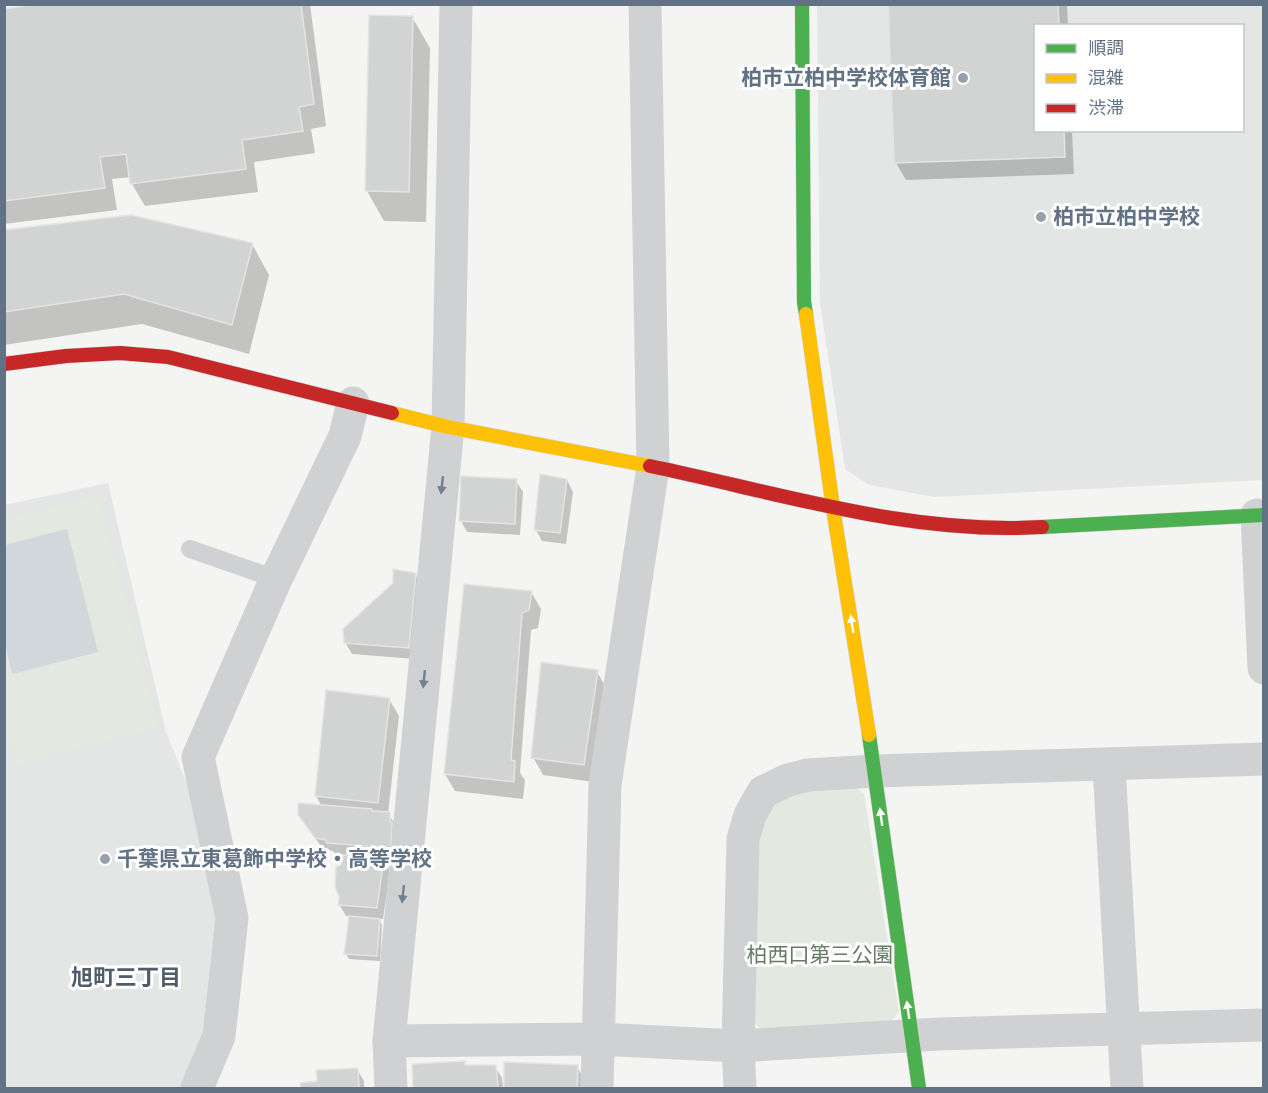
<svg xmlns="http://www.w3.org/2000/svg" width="1268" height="1093" font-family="Poppins,'Noto Sans JP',sans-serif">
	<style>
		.built { fill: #e4e6e5; fill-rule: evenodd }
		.green { fill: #e3e8e0 }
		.water { fill: #d1d8dc }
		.shadow { fill: #0003 }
		.building { fill: #d2d3d3; stroke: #e4e4e2; stroke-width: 1.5 }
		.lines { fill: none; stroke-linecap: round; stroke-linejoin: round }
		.fast-casing { stroke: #d0d2d3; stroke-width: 15 }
		.slow-casing { stroke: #d0d2d3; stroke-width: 15 }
		.jam-casing { stroke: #d0d2d3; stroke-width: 15 }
		.lane { stroke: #d0d1d2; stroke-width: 18 }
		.street { stroke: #d0d1d2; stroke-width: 33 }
		.fast { stroke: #4caf50; stroke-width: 14 }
		.slow { stroke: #ffc107; stroke-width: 14 }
		.jam { stroke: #c62828; stroke-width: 14 }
		.oneway { fill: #728091 }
		.oneway2 { fill: #f6fbf6 }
		.poi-dot { fill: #95a0ab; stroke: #fff; stroke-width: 2 }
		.labels { text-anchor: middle; stroke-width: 6; stroke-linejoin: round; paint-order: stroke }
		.poi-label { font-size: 21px; font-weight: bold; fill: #627285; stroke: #fff; text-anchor: start }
		.park-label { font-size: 21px; fill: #647c61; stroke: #fff }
		.neighbourhood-label { font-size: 22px; font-weight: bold; fill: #505c6a; stroke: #fff }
	</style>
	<rect width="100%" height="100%" fill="#f4f5f2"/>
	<!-- built -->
	<g class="built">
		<path d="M817,5H1263V480L934,497L869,485L845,469L820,303ZM1036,26H1242V130H1036Z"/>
		<polygon points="108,483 166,732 186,782 223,936 211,1027 186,1088 5,1088 4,505"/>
	</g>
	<!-- green -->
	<g class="green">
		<polygon points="99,495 160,728 16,766 5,726 5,519"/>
		<polygon points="851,782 864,794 899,1012 889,1023 760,1028 748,1017 753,838 774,798"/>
	</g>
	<!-- water -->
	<polygon class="water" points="67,529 98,652 12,674 5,643 5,545"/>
	<!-- shadow -->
	<g class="shadow">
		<polygon points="48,4 310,4 326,126 311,129 315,153 254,162 258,192 145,206 132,184 131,177 112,179 117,210 4,224 4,10"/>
		<polygon points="889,4 1067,4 1068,26 1036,26 1036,130 1072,130 1074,174 906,180 896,163"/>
		<polygon points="412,17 430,48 426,222 384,221 367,191"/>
		<polygon points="4,231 252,244 269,275 249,354 142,324 4,345"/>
		<polygon points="567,480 573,492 566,544 542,541 536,530"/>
		<polygon points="516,481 523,492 520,535 467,532 461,521"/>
		<polygon points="415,574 422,586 415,659 352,654 345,642"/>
		<polygon points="531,592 541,609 538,628 531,630 520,773 525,780 523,799 455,791 445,774"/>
		<polygon points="597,672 607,689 594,782 543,775 533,757"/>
		<polygon points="389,699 399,716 388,814 396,825 397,862 384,861 390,871 383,919 379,919 382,925 380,961 349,959 346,954 350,916 346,916 339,904 344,855 335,854 333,851 323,849 299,815 322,807 316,796"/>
		<polygon points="464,1062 467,1067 495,1067 502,1078 503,1088 415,1088 413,1066"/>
		<polygon points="505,1064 577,1066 583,1078 583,1088 506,1088"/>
		<polygon points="357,1069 364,1081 364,1088 302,1088 302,1084 318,1083"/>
	</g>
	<!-- building -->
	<g class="building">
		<polygon points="37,4 301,4 314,104 299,107 303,131 242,140 246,169 130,184 126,154 100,157 105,188 4,201 4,9"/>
		<polygon points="888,4 1058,4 1059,26 1036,26 1036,130 1064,130 1065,157 894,163"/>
		<polygon points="369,15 413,16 409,192 365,191"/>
		<polygon points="131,215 253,243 232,325 124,294 4,312 4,230"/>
		<polygon points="540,474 567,479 560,533 534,530"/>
		<polygon points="461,476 517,479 515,524 459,521"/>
		<polygon points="393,569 416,573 409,648 344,643 343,629 393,583"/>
		<polygon points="464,584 532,591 529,610 522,613 511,760 515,761 514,782 444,774"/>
		<polygon points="541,662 598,670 584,765 531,758"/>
		<polygon points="326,690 390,698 378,803 315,796"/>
		<polygon points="298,803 372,809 372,811 390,812 390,822 392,822 391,851 366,849 367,846 327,843 326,840 315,838 298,815"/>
		<polygon points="343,855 384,858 377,908 338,905 339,896 335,887 336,867 341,865"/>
		<polygon points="349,916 380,919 377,956 344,954"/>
		<polygon points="465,1061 465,1065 496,1065 498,1088 413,1088 412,1064"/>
		<polygon points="504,1062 578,1065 577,1088 504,1088"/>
		<polygon points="358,1068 359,1088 301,1088 300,1083 317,1081 316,1070"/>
	</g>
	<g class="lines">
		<!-- fast casing -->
		<g class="fast-casing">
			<g id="fast">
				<polyline points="802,4 804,302 806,314"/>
				<polyline points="1042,527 1264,515"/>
				<polyline points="869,735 919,1088"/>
			</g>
		</g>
		<!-- slow casing -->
		<g class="slow-casing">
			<g id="slow">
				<polyline points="806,314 833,508 869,735"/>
				<polyline points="392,413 448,427 650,466"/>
			</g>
		</g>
		<!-- jam casing -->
		<g class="jam-casing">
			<g id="jam">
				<polyline points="4,364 66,356 120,353 168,357 392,413"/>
				<path d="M650,466C780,493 908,535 1042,527"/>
			</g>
		</g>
		<!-- lane -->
		<polyline class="lane" points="190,549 276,579"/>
		<!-- street -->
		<g class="street">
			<polyline points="1257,515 1264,668"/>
			<polyline points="1109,765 1127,1088"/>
			<polyline points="389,1041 598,1039 738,1046 939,1034 1264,1025"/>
			<polyline points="197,1088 219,1036 232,918 198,757 276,579 345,436 353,403"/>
			<polyline points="391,1088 389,1041 448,427 456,4"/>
			<polyline points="597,1088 605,785 653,467 645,4"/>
			<polyline points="740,1088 738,1046 743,839 750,815 763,792 788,780 808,775 875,771 1264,759"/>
		</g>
		<!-- fast -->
		<use href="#fast" class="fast"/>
		<!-- slow -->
		<use href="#slow" class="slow"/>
		<!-- jam -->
		<use href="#jam" class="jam"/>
	</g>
	<!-- one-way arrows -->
	<defs><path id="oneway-solid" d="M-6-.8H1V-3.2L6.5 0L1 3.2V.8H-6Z" transform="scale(1.5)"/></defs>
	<g class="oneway">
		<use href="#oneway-solid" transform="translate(442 485) rotate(96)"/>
		<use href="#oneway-solid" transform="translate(424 679) rotate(96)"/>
		<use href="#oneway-solid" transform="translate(403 894) rotate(96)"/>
	</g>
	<g class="oneway2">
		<use href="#oneway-solid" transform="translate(852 624) rotate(-99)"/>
		<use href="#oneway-solid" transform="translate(881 817) rotate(-98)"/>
		<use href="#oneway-solid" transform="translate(908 1010) rotate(-98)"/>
	</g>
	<!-- markers -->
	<g class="poi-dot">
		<circle cx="963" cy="78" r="6"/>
		<circle cx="1041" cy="217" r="6"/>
		<circle cx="105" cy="859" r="6"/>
	</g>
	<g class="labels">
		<!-- poi labels -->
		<g class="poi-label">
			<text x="951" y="85" text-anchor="end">柏市立柏中学校体育館</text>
			<text x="1053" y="224">柏市立柏中学校</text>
			<text x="117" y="866">千葉県立東葛飾中学校・高等学校</text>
		</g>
		<!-- park labels -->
		<g class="park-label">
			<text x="820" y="962">柏西口第三公園</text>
		</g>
		<!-- neighbourhood labels -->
		<g class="neighbourhood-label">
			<text x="126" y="985">旭町三丁目</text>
		</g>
	</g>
	<!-- border -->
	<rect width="1268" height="1093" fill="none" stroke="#627285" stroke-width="12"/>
	<!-- legend -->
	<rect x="1034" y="24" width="210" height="108" fill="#ffffff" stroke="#c0c7ce" stroke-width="1.5"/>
	<rect x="1046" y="44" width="30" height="9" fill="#4caf50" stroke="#c0c7ce" stroke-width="1.5"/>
	<text x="1088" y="54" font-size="18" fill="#627285">順調</text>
	<rect x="1046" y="74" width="30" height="9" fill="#ffc107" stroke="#c0c7ce" stroke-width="1.5"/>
	<text x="1088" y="84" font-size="18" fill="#627285">混雑</text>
	<rect x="1046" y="104" width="30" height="9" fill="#c62828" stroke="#c0c7ce" stroke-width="1.5"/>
	<text x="1088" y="114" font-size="18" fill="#627285">渋滞</text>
</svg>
